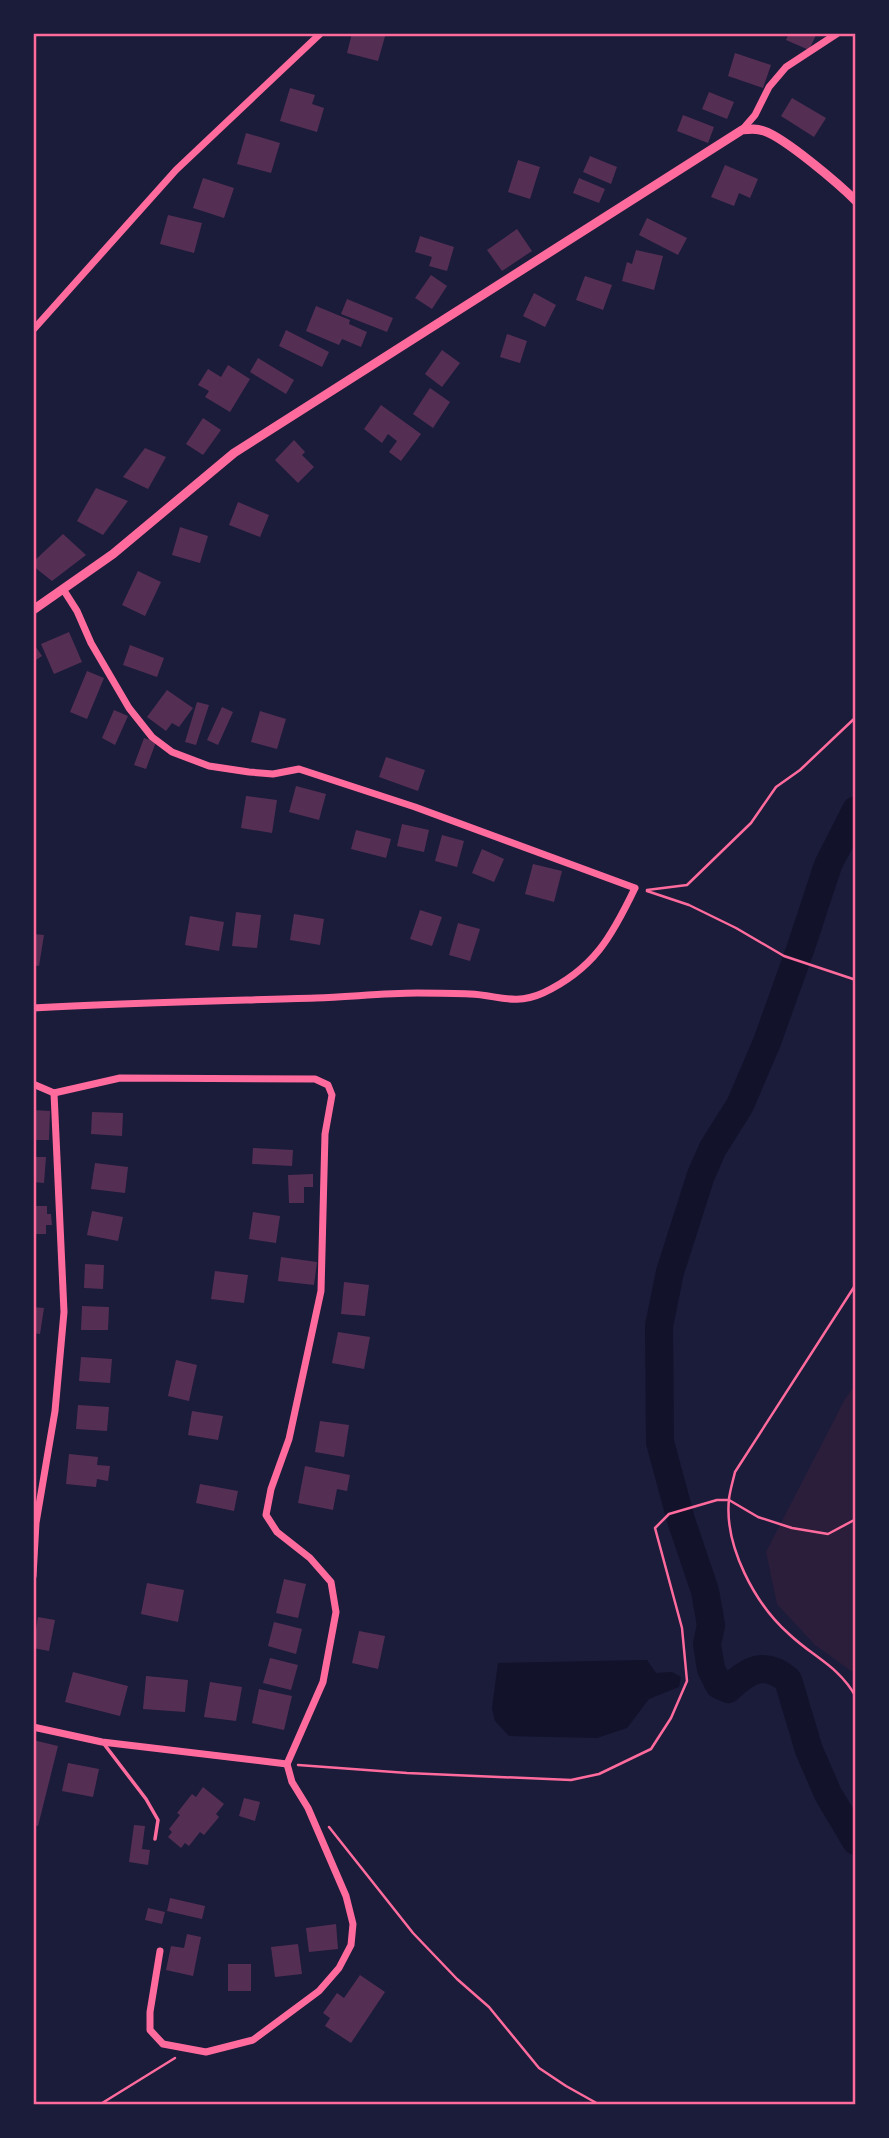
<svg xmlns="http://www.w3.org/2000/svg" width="889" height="2138" font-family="'Fira Sans Condensed',sans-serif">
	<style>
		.green { fill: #2a1e3b }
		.water { fill: #12122b }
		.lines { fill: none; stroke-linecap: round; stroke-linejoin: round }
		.river { stroke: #12122b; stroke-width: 28 }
		.building { fill: #542f53 }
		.path { stroke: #ff6b9d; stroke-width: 2.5 }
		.service { stroke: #ff6b9d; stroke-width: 3.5 }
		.minor { stroke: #ff6b9d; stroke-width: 7 }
		.tertiary { stroke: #ff6b9d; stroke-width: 9 }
		.neatline { fill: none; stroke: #ff6b9d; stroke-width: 2.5 }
	</style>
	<rect width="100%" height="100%" fill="#1b1b3a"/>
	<!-- green -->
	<polygon class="green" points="856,1383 856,1671 851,1671 815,1645 777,1604 766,1552 845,1399"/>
	<!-- water -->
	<polygon class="water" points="647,1660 656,1673 672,1672 681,1677 679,1687 649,1699 627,1728 597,1738 509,1736 495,1721 492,1708 498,1663"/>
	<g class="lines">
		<!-- river -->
		<path class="river" d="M856,810L828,865L801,947L767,1042L740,1105L713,1148L701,1175L670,1272L659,1326L660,1442L681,1520L705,1591L711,1625L707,1644L711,1669L719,1685L728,1689C748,1670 764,1660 788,1680L809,1750L828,1794L856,1841"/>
	</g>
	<!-- building -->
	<g class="building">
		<polygon points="352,33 386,33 378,61 347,53"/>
		<polygon points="789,33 817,33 809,50 786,40"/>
		<polygon points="735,53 771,65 763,88 728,76"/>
		<polygon points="290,88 315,95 312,104 324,108 317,132 280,121"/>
		<polygon points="709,92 734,102 727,119 702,109"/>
		<polygon points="792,98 826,118 814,137 781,116"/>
		<polygon points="683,115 714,127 708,143 677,131"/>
		<polygon points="246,133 280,143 271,173 237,164"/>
		<polygon points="590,156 617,167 611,184 583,172"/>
		<polygon points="518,160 540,167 530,199 508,192"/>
		<polygon points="725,165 758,179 750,198 739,193 734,206 711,197"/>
		<polygon points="203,178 234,188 224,218 193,208"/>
		<polygon points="579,178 605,189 599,203 573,193"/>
		<polygon points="168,215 202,223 194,253 160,244"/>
		<polygon points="647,218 687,238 678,255 639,235"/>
		<polygon points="517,229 532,251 502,271 487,250"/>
		<polygon points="420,236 454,247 447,271 429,266 432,257 415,252"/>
		<polygon points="636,250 663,256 654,290 622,281 627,262 632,264"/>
		<polygon points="431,275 447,286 432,309 415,298"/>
		<polygon points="585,276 612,285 603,310 576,300"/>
		<polygon points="534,293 556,305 545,327 523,316"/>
		<polygon points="347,299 393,318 387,332 341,314"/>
		<polygon points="316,306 350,320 349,324 367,332 361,347 342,339 339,345 306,331"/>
		<polygon points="286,330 329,352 322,367 279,346"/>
		<polygon points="507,334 527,341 520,363 500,357"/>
		<polygon points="442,350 460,363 442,387 425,374"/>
		<polygon points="258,358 294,380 286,394 250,372"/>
		<polygon points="228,365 250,379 230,412 205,397 209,391 198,385 208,369 221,377"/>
		<polygon points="430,388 450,402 433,428 413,414"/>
		<polygon points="381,405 421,434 401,461 389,452 397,441 388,434 382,443 364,429"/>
		<polygon points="203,418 221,430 203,455 186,444"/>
		<polygon points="294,440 305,452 302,455 314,467 298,483 275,460"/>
		<polygon points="145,448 166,457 148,489 123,477"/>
		<polygon points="96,488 128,501 103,535 77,521"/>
		<polygon points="238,502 269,515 260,537 229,525"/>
		<polygon points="180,527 208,536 200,563 172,555"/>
		<polygon points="63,534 86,555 52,581 33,566 33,562"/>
		<polygon points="138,571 161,582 145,616 122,605"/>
		<polygon points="69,632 82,662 54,674 41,644"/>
		<polygon points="33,643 42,656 33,662"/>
		<polygon points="130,645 164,658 157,677 123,665"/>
		<polygon points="87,671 104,678 87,719 70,712"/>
		<polygon points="167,690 193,708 179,727 172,723 166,731 147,717"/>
		<polygon points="197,702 209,705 196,745 185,742"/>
		<polygon points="222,707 233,712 218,745 207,740"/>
		<polygon points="114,710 128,716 115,745 102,738"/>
		<polygon points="260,711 286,719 277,749 251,742"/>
		<polygon points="144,738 156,742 146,769 134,765"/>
		<polygon points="386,757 425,770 418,791 379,777"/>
		<polygon points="296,786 326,794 319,820 289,812"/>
		<polygon points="246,796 277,800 272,833 241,828"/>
		<polygon points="402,824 429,830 424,852 397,846"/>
		<polygon points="356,830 391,839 386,858 351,849"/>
		<polygon points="442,835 464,841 457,867 435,861"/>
		<polygon points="482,849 504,859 494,882 472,873"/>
		<polygon points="533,864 562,871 554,902 525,894"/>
		<polygon points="420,910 442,917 432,946 410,939"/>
		<polygon points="236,912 261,915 257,948 232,946"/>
		<polygon points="294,914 324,919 320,945 290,940"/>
		<polygon points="190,916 224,922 219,951 185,945"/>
		<polygon points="458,923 480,929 470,961 449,955"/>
		<polygon points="33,934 44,935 39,966 33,965"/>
		<polygon points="33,1110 50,1111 49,1140 33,1140"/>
		<polygon points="92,1112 123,1113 122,1136 91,1134"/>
		<polygon points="253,1148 293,1150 292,1166 252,1164"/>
		<polygon points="33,1157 46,1157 44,1183 33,1182"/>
		<polygon points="95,1163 128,1167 125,1193 91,1189"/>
		<polygon points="313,1174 313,1187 304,1187 304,1203 289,1203 288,1175"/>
		<polygon points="33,1206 47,1206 47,1214 51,1214 52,1225 46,1225 46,1234 33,1234"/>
		<polygon points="92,1211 123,1217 118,1241 87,1235"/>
		<polygon points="253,1212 280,1216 276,1243 249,1239"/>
		<polygon points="281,1257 317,1262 314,1285 278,1281"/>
		<polygon points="85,1264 104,1265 103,1289 84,1288"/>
		<polygon points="215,1271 248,1275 244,1303 211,1299"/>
		<polygon points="344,1282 369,1285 365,1316 341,1314"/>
		<polygon points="82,1306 109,1307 108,1330 81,1330"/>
		<polygon points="33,1307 44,1308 40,1334 33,1333"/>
		<polygon points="338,1332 370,1337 364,1369 332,1363"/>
		<polygon points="81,1357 112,1359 110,1383 79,1381"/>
		<polygon points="176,1360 197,1365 189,1401 168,1396"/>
		<polygon points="78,1405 109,1407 107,1431 76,1429"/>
		<polygon points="192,1411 223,1416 218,1440 188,1435"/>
		<polygon points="320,1421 349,1425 344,1457 315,1452"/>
		<polygon points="69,1454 98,1457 97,1465 110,1466 108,1481 97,1479 96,1487 66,1484"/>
		<polygon points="305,1466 350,1475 347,1491 337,1489 333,1510 298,1503"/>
		<polygon points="200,1484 238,1491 234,1511 196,1503"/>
		<polygon points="284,1579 306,1584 298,1618 276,1613"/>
		<polygon points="147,1583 184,1590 178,1622 141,1614"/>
		<polygon points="38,1617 55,1620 49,1651 33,1648"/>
		<polygon points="274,1622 302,1629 296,1654 268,1646"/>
		<polygon points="359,1631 385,1636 378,1669 352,1663"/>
		<polygon points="270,1658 298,1665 291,1690 263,1683"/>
		<polygon points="73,1672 128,1686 120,1716 65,1702"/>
		<polygon points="146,1676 188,1680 185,1712 143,1709"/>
		<polygon points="210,1682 242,1687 236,1721 204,1717"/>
		<polygon points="259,1689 292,1696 284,1730 252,1723"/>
		<polygon points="33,1740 58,1746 38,1826 33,1825"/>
		<polygon points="68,1763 99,1769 93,1797 62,1791"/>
		<polygon points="203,1787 224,1804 216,1814 219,1817 204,1835 200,1832 189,1846 185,1843 181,1848 168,1837 172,1832 169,1829 180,1815 177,1813 192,1794 196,1797"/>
		<polygon points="244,1798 260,1802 255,1821 239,1816"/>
		<polygon points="134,1825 145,1826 142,1849 150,1850 148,1865 129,1862"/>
		<polygon points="170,1898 205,1906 202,1919 167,1911"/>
		<polygon points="148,1908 165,1912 162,1924 145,1920"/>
		<polygon points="336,1924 338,1949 309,1952 306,1928"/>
		<polygon points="187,1934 201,1937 193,1976 166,1970 171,1946 184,1948"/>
		<polygon points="298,1944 302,1974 275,1977 271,1947"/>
		<rect x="228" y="1964" width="23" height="27"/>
		<polygon points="360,1975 385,1992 351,2043 325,2026 330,2018 323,2013 337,1993 344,1998"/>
	</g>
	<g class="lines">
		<!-- path -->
		<g class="path">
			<polyline points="647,890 687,885 751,823 776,787 800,770 856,717"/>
			<polyline points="647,891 689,905 736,928 784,956 856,980"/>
			<path d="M856,1284L735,1472C733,1481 730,1490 729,1499C724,1546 755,1604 789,1634C813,1657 839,1666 856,1697"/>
			<polyline points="298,1765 407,1773 571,1780 599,1774 651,1749 671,1718 687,1681 682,1628 655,1528 669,1514 717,1500 729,1500 758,1517 792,1528 828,1534 856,1519"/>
			<polyline points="329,1827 413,1933 457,1979 489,2007 539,2068 566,2086 600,2105"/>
			<polyline points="99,2105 175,2058"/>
		</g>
		<!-- service -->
		<polyline class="service" points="104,1744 146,1799 158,1820 155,1839"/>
		<!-- minor -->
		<g class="minor">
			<polyline points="742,130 755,115 769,87 786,67 838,33"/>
			<polyline points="33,330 176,170 321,33"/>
			<path d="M33,1008C127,1003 221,1001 316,998C349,997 383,993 417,993C434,993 452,993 470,994C498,995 514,1006 543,993C594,969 612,936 635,888L415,807L299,769L273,774L249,772L209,766L172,752L152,737L129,708L91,643L77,611L63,589"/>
			<polyline points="33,1084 54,1093 120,1078 315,1079 328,1085 332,1095 325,1134 321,1291 289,1439 271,1489 266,1515 277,1532 310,1558 331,1582 336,1612 323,1682 287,1764 292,1782 308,1808 346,1896 353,1924 351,1945 339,1968 319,1991 253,2040 206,2052 163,2044 150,2030 150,2012 160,1951"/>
			<polyline points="33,1576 36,1523 55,1411 64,1312 54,1093"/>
			<polyline points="33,1727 102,1742 287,1764"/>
		</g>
		<!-- tertiary -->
		<path class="tertiary" d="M33,610L113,554L234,453L742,130C750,129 756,128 764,131C785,138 839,184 856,201"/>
	</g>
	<!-- border -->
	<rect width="889" height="2138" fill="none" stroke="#1b1b3a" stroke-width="70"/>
	<rect x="35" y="35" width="819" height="2068" class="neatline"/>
</svg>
